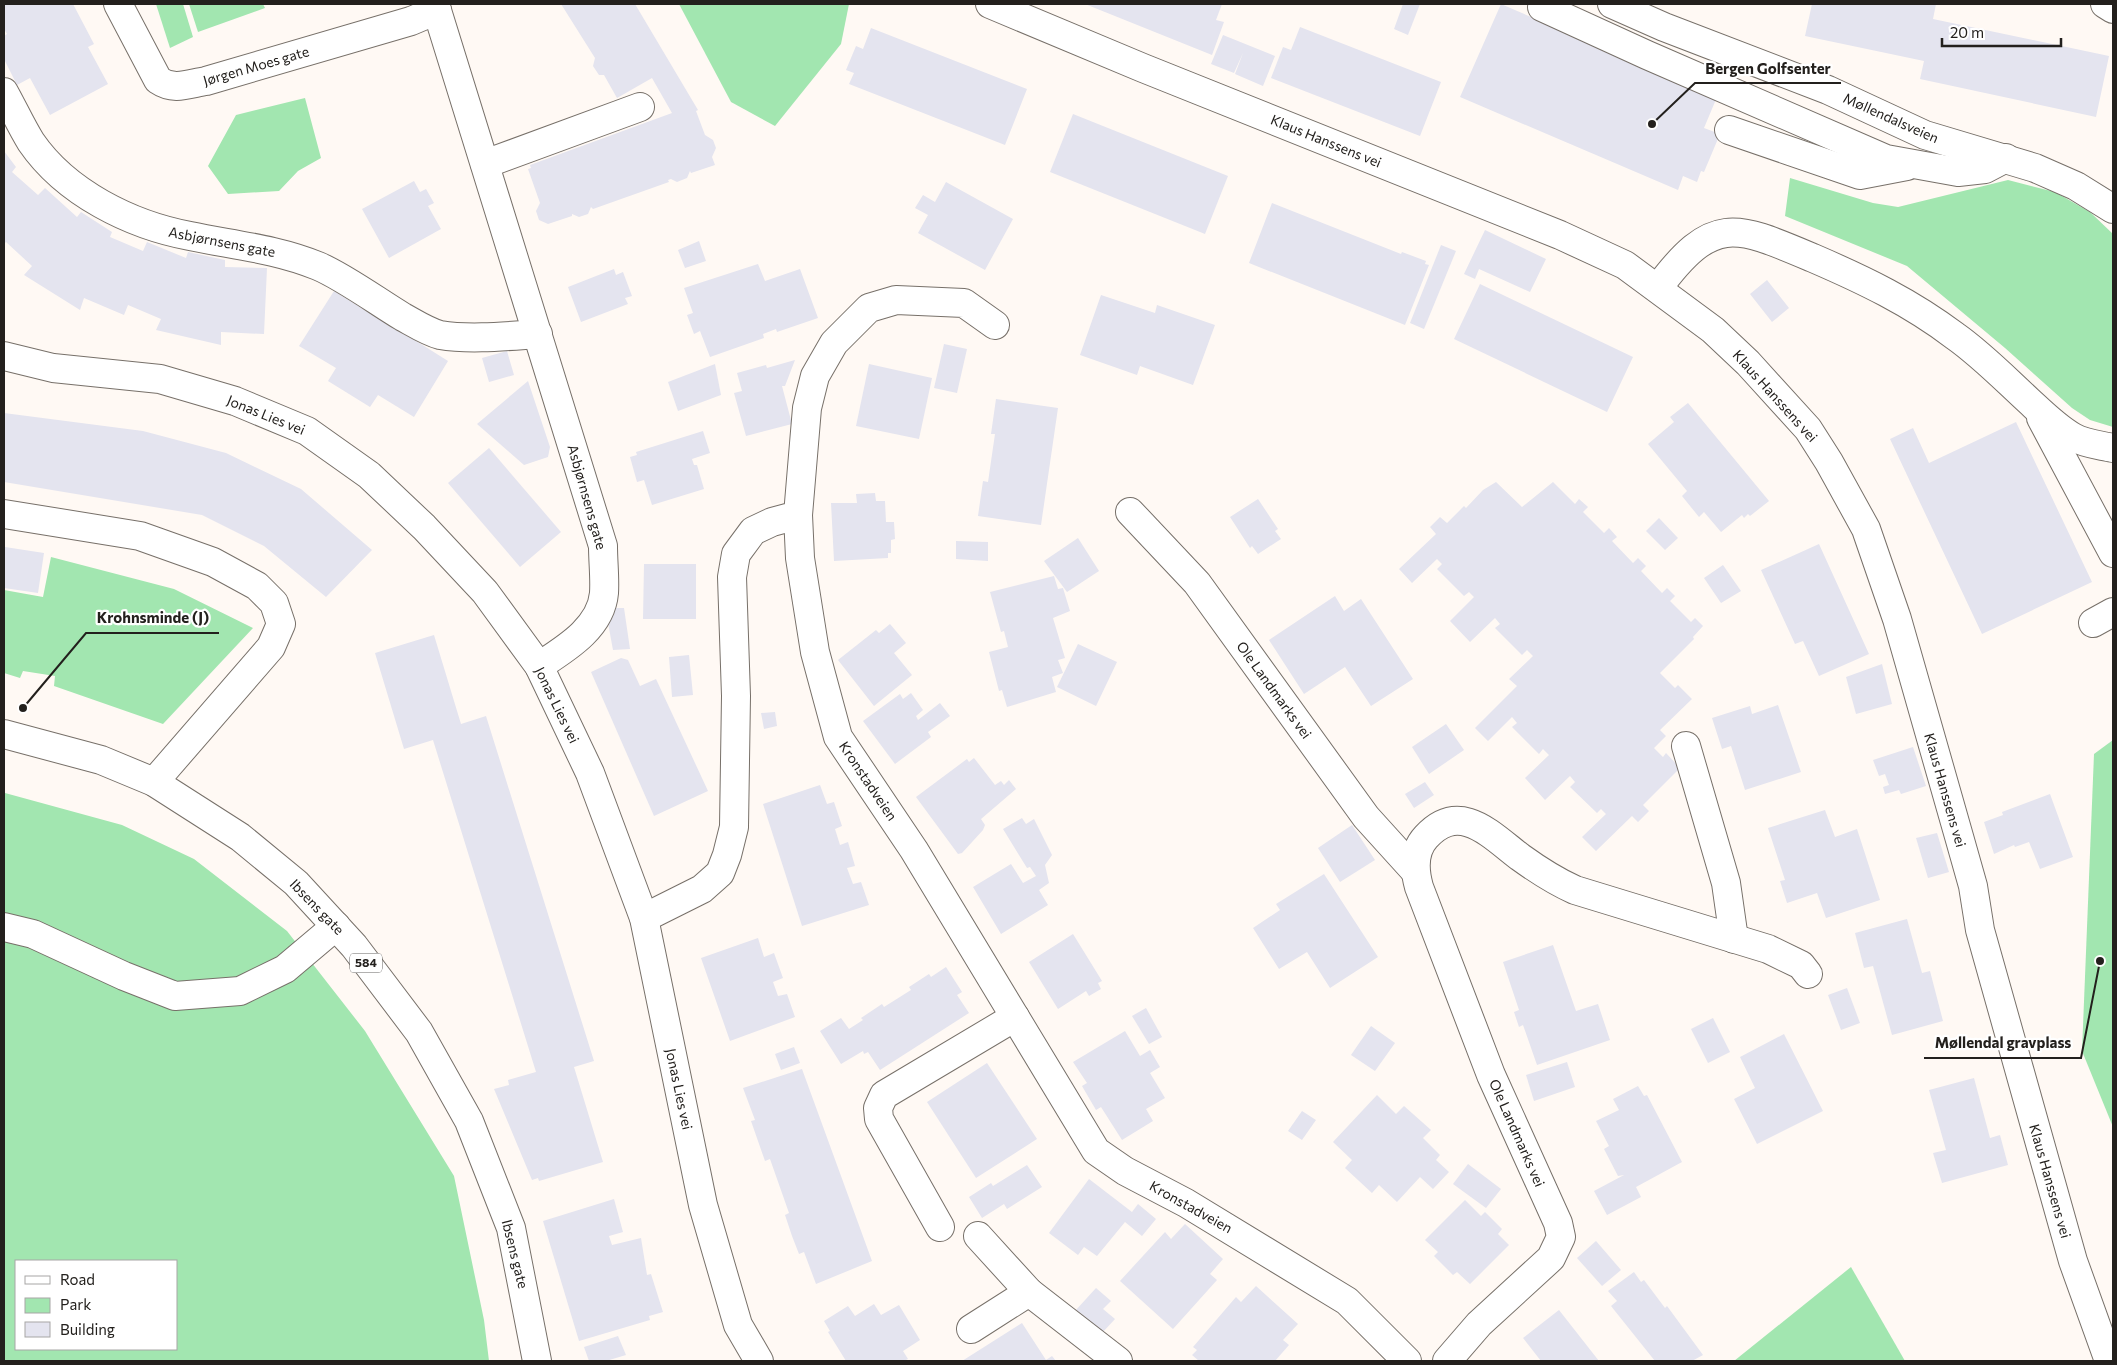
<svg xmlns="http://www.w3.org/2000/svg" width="2117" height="1365" font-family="Commissioner,sans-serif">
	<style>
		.green { fill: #a2e6b0; fill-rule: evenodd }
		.building { fill: #e4e4ef }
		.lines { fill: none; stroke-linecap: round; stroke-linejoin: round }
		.minor-casing { stroke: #777069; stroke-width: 30 }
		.major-casing { stroke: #777069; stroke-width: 30 }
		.minor { stroke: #fff; stroke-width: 28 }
		.major { stroke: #fff; stroke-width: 28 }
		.labels { text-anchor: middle; stroke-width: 4.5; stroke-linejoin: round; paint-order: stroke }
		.shield { fill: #fff; stroke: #656361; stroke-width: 1 }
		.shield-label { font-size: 12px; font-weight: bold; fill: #23201d }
		.street-label { font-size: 14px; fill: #23201d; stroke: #fff }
		.leader { fill: none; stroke: #23201d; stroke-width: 2 }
		.callout-dot { fill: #23201d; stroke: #fff; stroke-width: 2 }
		.callout-label { font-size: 15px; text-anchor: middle; font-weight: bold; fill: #23201d; stroke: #fff; stroke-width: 4.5; stroke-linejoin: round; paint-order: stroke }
	</style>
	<rect width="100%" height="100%" fill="#fff9f4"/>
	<!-- green -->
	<g class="green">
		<polygon points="156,4 183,4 193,37 170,48"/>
		<polygon points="189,4 263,4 265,8 198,32"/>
		<polygon points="679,4 849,4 841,44 775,126 731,102"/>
		<polygon points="305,98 321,158 298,171 279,191 228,194 208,166 236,115"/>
		<polygon points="1790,178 1873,203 1898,207 2008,180 2055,192 2090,212 2113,234 2113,427 2090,420 2072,408 2005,348 1907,266 1785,216"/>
		<polygon points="51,557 174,589 253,628 163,724 54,686 55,676 23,671 20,678 4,673 4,590 43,597"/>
		<polygon points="2113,740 2113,1127 2082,1051 2094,754"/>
		<path d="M5,793L122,825L194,859L287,931L365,1031L454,1176L484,1320L489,1361H4ZM16,1261H176V1349H16Z"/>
		<polygon points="1851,1267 1905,1361 1734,1361"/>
	</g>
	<!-- building -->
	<g class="building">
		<polygon points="4,4 73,4 94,44 88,47 108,84 50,115 30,78 17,85 4,59 4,36 7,34 4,29"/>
		<polygon points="561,4 635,4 698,110 696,111 705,135 713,140 716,148 712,157 715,165 691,173 690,171 687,178 677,182 671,179 668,180 669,182 593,209 591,207 588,214 579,217 572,214 572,216 548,224 539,220 536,211 540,203 528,169 531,168 530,165 672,113 652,78 617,98 604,75 599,75 593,66 595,58"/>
		<polygon points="1085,4 1222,4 1216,20 1224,22 1212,55"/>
		<polygon points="1403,4 1420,4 1408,35 1394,29"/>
		<polygon points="1501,4 1717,97 1704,128 1720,134 1704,172 1701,171 1697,182 1683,176 1678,190 1460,97"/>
		<polygon points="1812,4 1936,4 1933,19 2109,56 2096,117 1920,79 1924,61 1805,36"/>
		<polygon points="1300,27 1441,82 1420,136 1271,78 1283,47 1291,50"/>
		<polygon points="871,28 1027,89 1005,145 849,84 854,73 846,70 856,46 863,49"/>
		<polygon points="1223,35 1275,56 1263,86 1235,74 1243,53 1234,73 1211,64"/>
		<polygon points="1073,114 1228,176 1205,234 1050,172"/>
		<polygon points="4,151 16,167 12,172 38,195 45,188 77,217 81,212 112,232 110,237 143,251 147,242 186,258 188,252 225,260 225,267 267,268 264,334 221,332 221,345 156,330 161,319 128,305 124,315 84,298 80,310 24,275 32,266 6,242 4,244"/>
		<polygon points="414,181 420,192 426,189 434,203 428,206 441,229 389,258 362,209"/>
		<polygon points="946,182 1013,219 985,270 918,233 928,215 915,208 923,195 935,202"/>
		<polygon points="1272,203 1401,254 1402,252 1426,261 1425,264 1429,265 1405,325 1249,263"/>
		<polygon points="1485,230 1546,259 1530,292 1479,269 1475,279 1464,274"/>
		<polygon points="699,241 706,261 685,268 678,250"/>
		<polygon points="1441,245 1456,251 1424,329 1410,323"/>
		<polygon points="758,264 765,281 800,269 818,318 777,332 776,329 763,334 764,338 710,357 700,331 694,334 687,315 693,313 684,288"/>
		<polygon points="614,269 616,275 623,272 632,296 625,298 628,304 581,322 568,287"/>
		<polygon points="1767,280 1789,308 1772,322 1750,294"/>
		<polygon points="1480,284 1633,357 1607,412 1454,339"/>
		<polygon points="334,291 370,313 374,307 416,333 413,339 448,361 414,417 378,395 370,407 328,381 336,368 299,346"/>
		<polygon points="1101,295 1155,313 1157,305 1215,325 1193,385 1140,366 1137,375 1080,355"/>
		<polygon points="944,344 967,349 957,393 934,388"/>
		<polygon points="507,351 514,375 489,382 482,358"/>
		<polygon points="795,360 785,386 782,386 792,424 746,436 734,393 742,391 737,373 766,365 767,368"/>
		<polygon points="715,364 721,395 678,411 668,382"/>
		<polygon points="869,364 932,378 919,439 856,426"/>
		<polygon points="528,381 550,447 548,457 524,465 477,424"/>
		<polygon points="996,399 1058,408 1041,525 978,516 983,481 988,482 995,434 991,434"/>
		<polygon points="1688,403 1769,501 1750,516 1748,514 1744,518 1742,515 1721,532 1704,512 1699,517 1682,496 1687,491 1648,444 1674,422 1670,417"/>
		<polygon points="4,413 143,431 226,453 301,489 372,550 326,597 264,546 202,515 4,482"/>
		<polygon points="2016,422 2092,582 1982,634 1890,439 1913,428 1929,463"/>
		<polygon points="703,431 710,453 692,459 694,465 697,465 704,489 652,505 644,480 637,482 630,457 637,455 636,452"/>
		<polygon points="489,448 561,532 520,567 448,483"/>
		<polygon points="1496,482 1522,507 1553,482 1575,504 1579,499 1588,507 1583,512 1604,533 1609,528 1617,537 1612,541 1633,563 1638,558 1646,566 1641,571 1662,593 1667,588 1675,596 1670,601 1691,622 1695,618 1703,626 1693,637 1694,639 1660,673 1675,688 1678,685 1692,699 1660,730 1666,736 1654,748 1663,757 1666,753 1680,768 1643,805 1649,811 1638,822 1632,816 1596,851 1582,837 1606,814 1601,809 1597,813 1570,787 1575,782 1570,776 1545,800 1525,778 1549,755 1543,749 1539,754 1512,727 1517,723 1512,717 1488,741 1475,728 1517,686 1509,679 1533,656 1527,650 1522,655 1495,628 1500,624 1495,618 1470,642 1450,621 1474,597 1469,592 1464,596 1437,569 1442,564 1437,559 1412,583 1399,569 1436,534 1430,527 1440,517 1447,523 1464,506 1466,508 1483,490"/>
		<polygon points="875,493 876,501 885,501 886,522 894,522 895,539 891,540 891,553 888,553 888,558 834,561 831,503 857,503 856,494"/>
		<polygon points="1258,499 1278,529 1275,531 1281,539 1258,554 1252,546 1250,548 1230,517"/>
		<polygon points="1659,518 1678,538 1665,550 1646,531"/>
		<polygon points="1078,538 1099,571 1067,592 1044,561"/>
		<polygon points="956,541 988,542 988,561 956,559"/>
		<polygon points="1819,544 1869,654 1819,676 1803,641 1795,644 1761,570"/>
		<polygon points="5,547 44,553 38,593 4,588"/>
		<polygon points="644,564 696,564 696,619 643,619"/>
		<polygon points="1723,565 1741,591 1721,603 1704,578"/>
		<polygon points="1054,576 1058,589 1063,588 1070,611 1053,618 1065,658 1058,660 1063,673 1052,677 1056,692 1007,707 1002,690 999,691 989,652 1008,647 1004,631 1001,632 990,592"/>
		<polygon points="1335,596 1344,611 1361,599 1413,679 1371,706 1345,667 1304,694 1269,640"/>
		<polygon points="614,608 624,608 630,649 613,650 608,623"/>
		<polygon points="890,624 906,643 894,653 912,675 874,706 838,660 876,630 879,633"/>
		<polygon points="434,635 461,724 486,716 594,1061 574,1067 603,1162 539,1181 538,1178 532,1180 494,1089 509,1085 508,1080 536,1072 433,740 404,749 375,653"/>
		<polygon points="1078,644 1117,662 1096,706 1057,687"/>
		<polygon points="689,655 693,695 672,697 669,657"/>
		<polygon points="621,658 628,660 640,686 656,679 708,791 654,816 591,672"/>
		<polygon points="1882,664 1892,704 1856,714 1846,677"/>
		<polygon points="911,693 923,710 916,716 918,720 940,703 950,716 928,732 931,737 895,764 863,721 900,694 903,699"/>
		<polygon points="1778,705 1801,772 1745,790 1731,746 1722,749 1712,718 1750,706 1752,714"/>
		<polygon points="775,712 777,726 764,729 761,713"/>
		<polygon points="1446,724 1464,750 1429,774 1412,747"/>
		<polygon points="1913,747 1926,786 1901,794 1899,790 1885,794 1883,787 1889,785 1885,774 1879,776 1873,760"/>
		<polygon points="974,758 995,785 1001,781 1004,785 1009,780 1016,789 981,819 985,825 983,830 962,853 958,854 916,797 967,759 969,762"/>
		<polygon points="1425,782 1434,795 1414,808 1405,794"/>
		<polygon points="820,785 827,804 834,802 842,826 835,829 840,845 848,842 855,866 847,868 853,884 861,882 869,905 802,926 763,804"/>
		<polygon points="2050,794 2073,857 2040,869 2029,842 2015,847 2014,845 1994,854 1984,822 2003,815 2002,812"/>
		<polygon points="1825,810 1835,837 1857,829 1880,900 1826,918 1817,893 1787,903 1780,881 1785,880 1768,828"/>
		<polygon points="1022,818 1026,824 1034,819 1052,855 1045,865 1049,883 1039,890 1048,905 1001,934 973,887 1011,864 1023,883 1036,876 1030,867 1027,868 1003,829"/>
		<polygon points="1352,825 1375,860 1340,882 1318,848"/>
		<polygon points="1937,833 1949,872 1928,878 1916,838"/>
		<polygon points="1324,874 1378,957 1330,988 1307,952 1279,969 1253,928 1280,910 1276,904"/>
		<polygon points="1907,919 1922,973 1930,971 1943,1021 1892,1035 1873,966 1864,968 1855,933"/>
		<polygon points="1073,934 1102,981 1098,983 1101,989 1089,996 1086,991 1058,1009 1029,962"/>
		<polygon points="758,938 764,957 774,953 783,978 773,982 778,996 787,994 795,1017 730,1041 701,958"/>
		<polygon points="1553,945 1576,1011 1598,1004 1610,1040 1537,1065 1523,1025 1519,1027 1514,1012 1519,1010 1503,962"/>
		<polygon points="946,967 962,992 957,995 969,1013 880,1070 868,1052 864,1054 863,1051 841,1064 820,1031 841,1018 849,1029 863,1020 861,1018 882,1004 884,1007 911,990 909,987 929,974 931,977"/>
		<polygon points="1847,988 1860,1023 1841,1030 1828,995"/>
		<polygon points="1146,1008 1162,1037 1149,1044 1132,1016"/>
		<polygon points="1713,1018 1730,1052 1708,1063 1691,1029"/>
		<polygon points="1371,1026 1395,1043 1375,1071 1351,1055"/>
		<polygon points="1125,1031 1140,1056 1150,1050 1160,1067 1150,1073 1165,1098 1146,1109 1153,1121 1122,1140 1101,1107 1096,1110 1082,1086 1087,1083 1073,1062"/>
		<polygon points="1784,1034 1823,1111 1757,1144 1734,1099 1755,1088 1740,1057"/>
		<polygon points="794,1047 800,1063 781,1070 775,1054"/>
		<polygon points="1567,1062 1575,1087 1534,1101 1526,1075"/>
		<polygon points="987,1063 1037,1139 976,1178 927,1102"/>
		<polygon points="802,1069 872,1261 816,1284 804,1252 799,1254 792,1236 785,1215 789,1213 770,1159 765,1161 751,1121 755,1120 743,1088"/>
		<polygon points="1974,1078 1990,1138 2000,1135 2008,1165 1942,1183 1933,1153 1946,1150 1929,1090"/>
		<polygon points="1638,1086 1644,1096 1647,1095 1682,1162 1636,1187 1641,1197 1607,1215 1594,1191 1624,1175 1618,1176 1604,1149 1609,1146 1596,1121 1619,1110 1613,1099"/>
		<polygon points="1377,1095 1396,1114 1404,1106 1431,1130 1423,1138 1440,1155 1436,1160 1449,1172 1433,1189 1420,1177 1397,1202 1379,1185 1372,1193 1345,1168 1352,1160 1333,1142"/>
		<polygon points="1302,1111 1316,1120 1302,1140 1288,1131"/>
		<polygon points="1468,1164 1501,1189 1486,1208 1453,1184"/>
		<polygon points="1027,1165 1042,1187 1007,1209 1004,1204 982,1218 969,1197 991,1183 993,1186"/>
		<polygon points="1089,1179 1132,1212 1138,1204 1156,1219 1142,1236 1125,1222 1097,1256 1084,1247 1078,1255 1049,1233"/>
		<polygon points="614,1199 623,1232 609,1236 612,1245 641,1238 647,1275 651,1274 663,1312 649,1316 650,1320 579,1341 543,1221"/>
		<polygon points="1465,1200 1481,1216 1485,1212 1502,1229 1498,1234 1509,1245 1470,1284 1457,1272 1453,1275 1434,1256 1438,1252 1425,1240"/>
		<polygon points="1185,1224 1223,1259 1210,1274 1217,1280 1173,1329 1120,1281 1165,1232 1171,1239"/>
		<polygon points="1596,1241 1621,1270 1602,1286 1577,1258"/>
		<polygon points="1634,1272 1641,1282 1644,1280 1665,1308 1667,1306 1703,1355 1692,1361 1655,1361 1611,1306 1617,1301 1608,1291"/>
		<polygon points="1256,1286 1298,1324 1283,1340 1289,1345 1275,1361 1199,1361 1192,1355 1197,1350 1193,1347 1236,1297 1241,1302"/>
		<polygon points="1096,1288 1111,1301 1103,1309 1115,1319 1102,1333 1076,1310"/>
		<polygon points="874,1304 881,1315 899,1305 920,1340 903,1351 908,1359 904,1361 846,1361 828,1332 830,1331 824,1321 848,1306 855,1316"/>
		<polygon points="1559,1310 1599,1361 1541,1361 1523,1338"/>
		<polygon points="1022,1323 1046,1360 1052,1356 1056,1361 962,1361"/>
		<polygon points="618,1336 626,1355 606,1361 589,1361 584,1347"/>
	</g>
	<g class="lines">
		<!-- minor casing -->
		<g class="minor-casing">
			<g id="minor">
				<path d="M118,4L158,80C174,91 188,84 206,81L411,21L437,10"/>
				<path d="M435,4L603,546C603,562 605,578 604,593C601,628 565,649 539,666"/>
				<polyline points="990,4 1143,68 1560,235 1625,265 1713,330 1748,363 1808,429 1829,462 1866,529 1897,619 1960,840 1973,886 1980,930 2073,1261 2109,1361"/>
				<polyline points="1612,4 1664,27 1828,90 1925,135 2035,168 2076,186 2113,209"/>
				<polyline points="2105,4 2113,9"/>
				<polyline points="1542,7 1647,55 1886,159 1958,172 1985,169 2006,158"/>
				<path d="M4,92C13,108 21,126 31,142C66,193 131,225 190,236C233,245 277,249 318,266C344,277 378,302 403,317C414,323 428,332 440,335C470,340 508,336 538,334"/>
				<polyline points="1729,130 1860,175 1907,166"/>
				<polyline points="485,164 640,107"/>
				<path d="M1658,288C1713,214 1735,225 1813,258C1864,280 1910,302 1955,336C1982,355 2005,379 2029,401C2043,414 2057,428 2073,437C2085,444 2100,445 2113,448"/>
				<polyline points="4,356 53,368 160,379 235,401 307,431 369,475 424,527 485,592 539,666 590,773 644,918 703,1205 738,1325 759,1361"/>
				<polyline points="2041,418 2113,553"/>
				<polyline points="1130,512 1197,583 1366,817 1414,870"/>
				<polyline points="4,514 140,536 213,562 257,586 274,603 281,624 271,647 154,782"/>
				<polyline points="798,515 800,558 815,652 838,737 914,850 1096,1151 1125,1171 1186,1203 1347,1301 1407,1361"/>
				<polyline points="2093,623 2113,612"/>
				<polyline points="1686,746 1726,883 1734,939"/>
				<polyline points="644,918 702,889 720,873 727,855 734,827 736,696 732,577 736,554 753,531 772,522 798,515 807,408 815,376 834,343 869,308 896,300 964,303 995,325"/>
				<polyline points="4,927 33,934 124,976 175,996 240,991 285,969 336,926"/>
				<polyline points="940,1227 879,1119 878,1108 884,1095 1015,1017"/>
				<polyline points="978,1236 1029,1292"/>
				<polyline points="971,1329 1029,1292 1118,1361"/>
				<path d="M1447,1361L1479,1324L1551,1258L1561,1237L1558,1223L1491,1075L1419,887C1414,869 1413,851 1426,837C1460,800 1491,835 1520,857C1538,870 1555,881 1575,890L1768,949L1801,965L1808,974"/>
			</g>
		</g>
		<!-- major casing -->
		<g class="major-casing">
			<polyline id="major" points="4,734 101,760 154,782 240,837 296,883 354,946 419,1032 469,1121 511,1228 537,1361"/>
		</g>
		<!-- minor -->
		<use href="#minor" class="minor"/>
		<!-- major -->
		<use href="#major" class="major"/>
	</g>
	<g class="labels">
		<!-- shield labels -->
		<rect class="shield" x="350" y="953.5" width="32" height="19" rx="4"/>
		<g class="shield-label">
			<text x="366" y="967">584</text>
		</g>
		<!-- street labels -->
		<g class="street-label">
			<text transform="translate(256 66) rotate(-16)" y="5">Jørgen Moes gate</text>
			<text transform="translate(1891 118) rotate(24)" y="5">Møllendalsveien</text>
			<text transform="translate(1326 141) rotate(22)" y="5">Klaus Hanssens vei</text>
			<text transform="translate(222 242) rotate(11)" y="5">Asbjørnsens gate</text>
			<text transform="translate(1775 396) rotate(48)" y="5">Klaus Hanssens vei</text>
			<text transform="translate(266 415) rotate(22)" y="5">Jonas Lies vei</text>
			<text transform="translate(587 497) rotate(74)" y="5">Asbjørnsens gate</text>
			<text transform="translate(1274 690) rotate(54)" y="5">Ole Landmarks vei</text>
			<text transform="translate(557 705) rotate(64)" y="5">Jonas Lies vei</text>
			<text transform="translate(868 781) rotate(56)" y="5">Kronstadveien</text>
			<text transform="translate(1945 790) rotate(74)" y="5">Klaus Hanssens vei</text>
			<text transform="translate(317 907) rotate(46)" y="5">Ibsens gate</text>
			<text transform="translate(679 1089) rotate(78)" y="5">Jonas Lies vei</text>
			<text transform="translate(1517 1133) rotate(66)" y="5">Ole Landmarks vei</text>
			<text transform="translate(2050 1181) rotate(74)" y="5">Klaus Hanssens vei</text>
			<text transform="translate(1191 1207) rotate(29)" y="5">Kronstadveien</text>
			<text transform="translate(515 1254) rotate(76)" y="5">Ibsens gate</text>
		</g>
	</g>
	<!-- callouts -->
	<path class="leader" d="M1652 124L1695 83H1841M23 708L86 633H219M2100 961L2081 1058H1924"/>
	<g class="callout-dot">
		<circle cx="1652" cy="124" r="5"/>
		<circle cx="23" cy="708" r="5"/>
		<circle cx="2100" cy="961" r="5"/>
	</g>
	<g class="callout-label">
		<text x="1768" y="74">Bergen Golfsenter</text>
		<text x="153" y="623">Krohnsminde (J)</text>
		<text x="2003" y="1048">Møllendal gravplass</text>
	</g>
	<!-- border -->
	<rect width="2117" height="1365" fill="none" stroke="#23201d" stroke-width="10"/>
	<!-- legend -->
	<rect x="15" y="1260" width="162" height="90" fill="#ffffff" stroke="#a7a6a5"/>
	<rect x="25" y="1276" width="25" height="8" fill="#ffffff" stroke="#a7a6a5"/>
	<text x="60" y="1285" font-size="15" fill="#23201d">Road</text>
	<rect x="25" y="1298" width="25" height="15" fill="#a2e6b0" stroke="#a7a6a5"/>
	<text x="60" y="1310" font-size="15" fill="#23201d">Park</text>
	<rect x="25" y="1322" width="25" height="15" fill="#e4e4ef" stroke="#a7a6a5"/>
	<text x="60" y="1335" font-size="15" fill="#23201d">Building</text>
	<!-- scale -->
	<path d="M1942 38v8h119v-8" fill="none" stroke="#23201d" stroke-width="2.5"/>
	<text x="1950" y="38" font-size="15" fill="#23201d" stroke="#ffffff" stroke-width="4" paint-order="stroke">20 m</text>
</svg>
